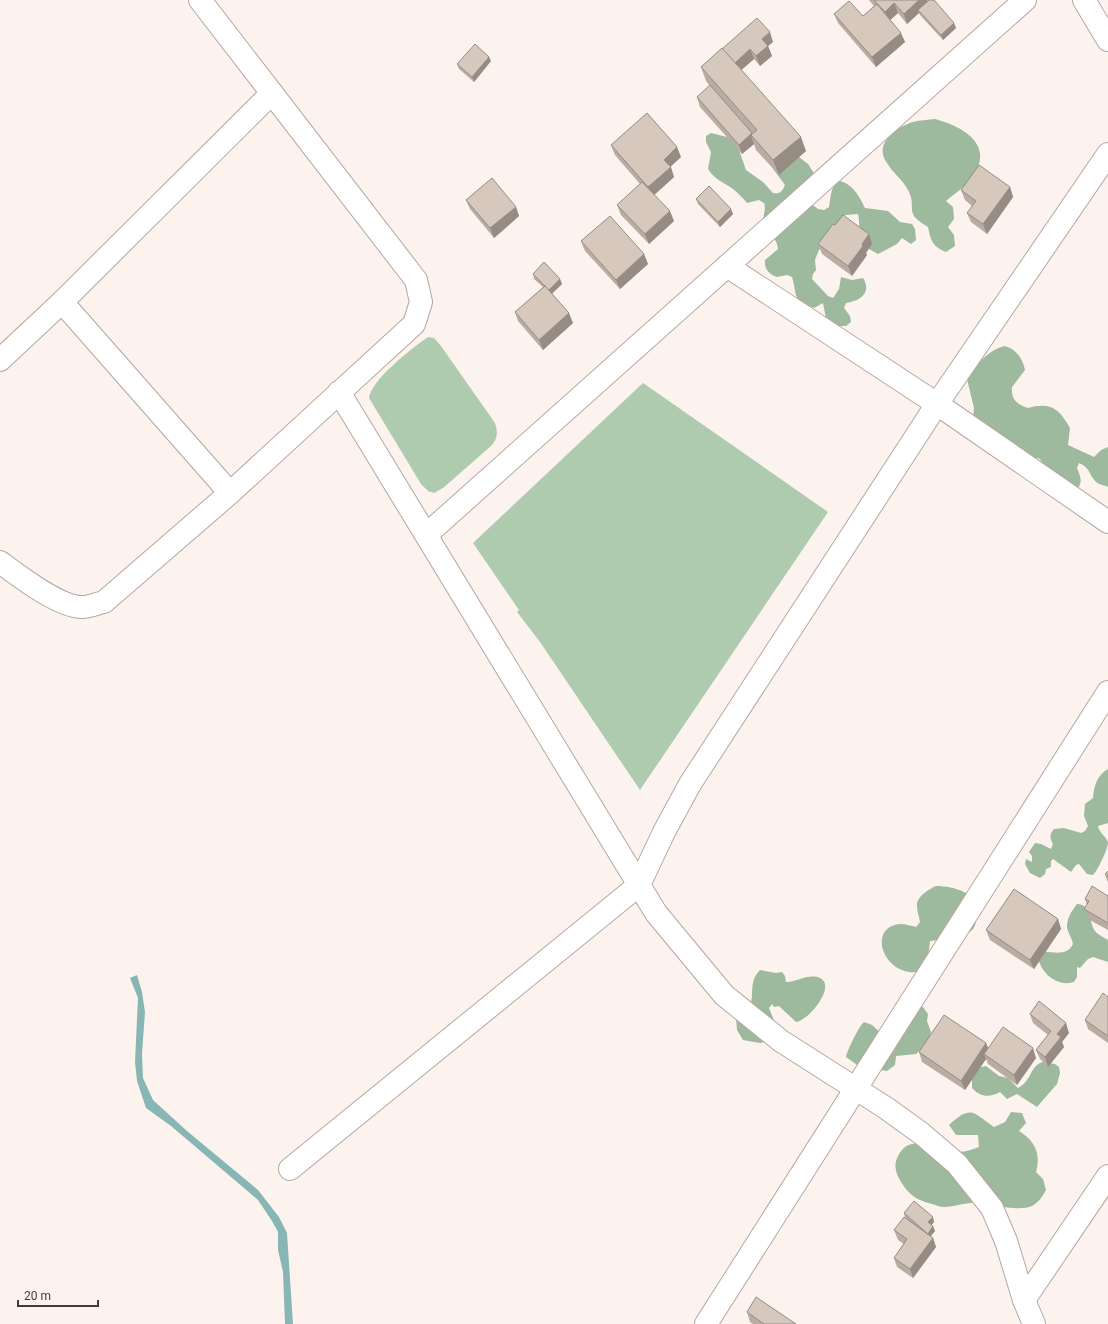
<svg xmlns="http://www.w3.org/2000/svg" width="1108" height="1324" font-family="Roboto,sans-serif">
	<style>
		.green { fill: #aecaaf }
		.forest { fill: #9db99e }
		.water { fill: #88b6b5 }
		.lines { fill: none; stroke-linecap: round; stroke-linejoin: round }
		.minor-casing { stroke: #b6a69f; stroke-width: 24 }
		.minor { stroke: #fff; stroke-width: 22 }
		.wall { fill: #b8aca3 }
		.shaded-wall { fill: #968c84 }
		.building { fill: #d6c8bd; stroke: #968c84 }
	</style>
	<rect width="100%" height="100%" fill="#fdf3ee"/>
	<!-- green -->
	<g class="green">
		<path d="M428,337L434,338L441,346L495,423C498,433 498,438 491,446L443,488L434,493L428,491L421,484L369,398C370,381 413,347 428,337Z"/>
		<polygon points="643,383 828,512 640,790 540,642 517,612 519,610 473,543"/>
	</g>
	<!-- forest -->
	<g class="forest">
		<path d="M935,119C957,125 991,140 977,170C971,182 957,192 946,201L953,207L954,219L948,227L954,235L955,246L946,252C932,246 931,241 928,227C902,212 918,208 908,190C902,179 893,173 887,163C873,144 896,127 913,122C920,120 928,120 935,119Z"/>
		<path d="M711,133L727,137L739,150L746,170L763,182L773,193C780,194 782,192 785,185L771,166L774,162L799,157L808,164L817,178L810,203L818,209L824,210L829,207C831,197 830,187 839,181C852,183 860,197 865,208L888,211L900,222L912,224L915,229L916,240L911,244L902,238L897,244L878,254C849,239 863,238 858,214L846,215L841,218L819,250L815,260L816,270L813,274L812,279L828,296L833,298L839,289L841,277L852,280L863,278C872,292 861,301 846,303L844,308L850,316L851,322L846,326H836L826,319L823,303L814,308C790,299 798,295 792,277L787,275L777,277C769,274 764,269 765,260L778,249C777,238 769,234 765,224C761,217 767,210 764,203L759,200L747,203C743,198 738,193 733,189C723,182 714,179 708,169L711,152L706,142V136Z"/>
		<path d="M1005,346C1016,349 1023,359 1025,370L1012,387C1011,400 1017,404 1028,408C1050,402 1059,408 1070,428L1068,445L1094,457L1101,450L1108,447V487C1104,485 1100,485 1096,482C1089,475 1090,467 1079,463L1077,468C1080,476 1083,481 1078,488L1043,464L1040,459L1025,454L973,419L974,408L967,379C974,366 990,349 1005,346Z"/>
		<path d="M1108,769V823L1098,826C1099,833 1106,836 1108,842C1108,849 1098,870 1093,875L1087,874L1079,864L1076,865L1071,872L1053,859L1051,861V867L1046,869L1045,874L1040,878L1030,873L1025,864L1026,859L1032,862V856L1029,852L1035,843L1041,844L1051,849L1053,844C1050,838 1049,835 1054,829L1064,828L1081,833L1085,831L1088,826L1084,816L1085,804L1093,798C1094,786 1097,775 1108,769Z"/>
		<path d="M936,886C945,886 956,888 964,892C973,896 981,923 972,930C962,940 943,939 930,941L928,958L919,972C883,977 866,926 901,924C906,924 911,926 916,927L920,922C919,916 917,911 917,906C916,897 929,889 936,886Z"/>
		<path d="M1077,904C1093,905 1088,921 1095,931C1098,935 1104,937 1108,940V962L1093,957L1088,959L1080,968L1077,967V977L1074,982C1059,987 1043,975 1039,961L1044,952C1056,952 1067,956 1073,944C1072,938 1068,933 1067,928C1066,920 1072,910 1077,904Z"/>
		<path d="M760,970L776,973L782,972L785,976L786,982C797,982 809,973 820,978C837,986 808,1021 796,1022L779,1006L774,1007L772,1004L769,1008L775,1023L765,1042L760,1043L743,1040L737,1030L736,1018C741,1014 747,1010 750,1004C755,995 748,982 760,970Z"/>
		<path d="M917,1006L923,1007L928,1014L927,1021L931,1032L928,1042L916,1054L896,1056L895,1065L887,1071L860,1067L846,1057C846,1053 860,1024 864,1022L872,1025L883,1035Z"/>
		<path d="M1043,1062L1055,1064L1059,1067L1060,1073L1057,1084L1037,1107L1017,1094L1007,1099L1000,1092C989,1098 980,1097 972,1088V1077L977,1068L986,1066L999,1076L1008,1078L1018,1088C1032,1081 1030,1065 1043,1062Z"/>
		<path d="M1011,1112L1022,1113L1026,1123L1019,1131C1035,1141 1041,1153 1036,1172L1043,1179L1046,1190C1042,1197 1039,1202 1032,1206C1018,1212 993,1204 977,1203C966,1202 956,1207 944,1207C940,1207 936,1205 932,1204C917,1200 910,1196 901,1182C896,1173 893,1166 898,1156C911,1130 939,1152 959,1152C966,1152 973,1149 979,1147L978,1135H956L949,1125C972,1104 973,1113 994,1127L1005,1122Z"/>
	</g>
	<!-- water -->
	<polygon class="water" points="137,975 142,992 145,1012 142,1054 143,1078 153,1100 187,1131 258,1190 279,1217 287,1233 293,1324 285,1324 283,1272 278,1250 278,1232 272,1221 258,1200 171,1126 146,1108 137,1081 135,1062 138,998 130,978"/>
	<g class="lines">
		<!-- minor casing -->
		<g class="minor-casing">
			<g id="minor">
				<polyline points="1084,0 1108,40"/>
				<polyline points="727,266 937,404 1108,522"/>
				<polyline points="62,302 230,493"/>
				<polyline points="0,360 62,302 272,93"/>
				<polyline points="339,392 656,913 724,995 781,1041 886,1108 922,1134 957,1164 992,1208 1006,1241 1024,1300 1034,1324"/>
				<polyline points="426,535 1025,0"/>
				<path d="M0,562C19,576 60,608 83,607C90,607 98,603 104,602L230,493L414,324L421,302L416,280L200,0"/>
				<polyline points="290,1169 639,885 664,832 690,784 937,404 1108,154"/>
				<polyline points="1024,1300 1108,1176"/>
				<polyline points="706,1324 1108,692"/>
			</g>
		</g>
		<!-- minor -->
		<use href="#minor" class="minor"/>
	</g>
	<!-- wall -->
	<g class="wall">
		<polygon points="869,0 927,0 928,1 956,28 943,40 920,15 919,13 907,24 898,13 890,20 905,42 876,67 838,23 834,14 863,16 874,6"/>
		<polygon points="773,42 768,46 772,56 760,66 754,59 741,70 806,151 779,175 756,150 754,144 742,154 700,107 697,97 710,86 706,81 701,67"/>
		<polygon points="491,61 474,82 459,69 457,64"/>
		<polygon points="611,145 681,157 670,167 674,177 654,195 674,221 649,244 621,215 617,205 640,184 615,155"/>
		<polygon points="1010,187 1013,197 987,234 971,222 967,213 972,206 965,200 961,190"/>
		<polygon points="696,199 733,214 720,227 698,204"/>
		<polygon points="466,200 516,207 519,216 494,238 470,209"/>
		<polygon points="835,225 869,234 872,244 866,253 867,255 852,276 822,254 818,244"/>
		<polygon points="581,241 644,254 648,264 620,289 585,251"/>
		<polygon points="533,274 560,279 562,284 552,294 573,323 543,350 518,321 515,312 543,287 534,279"/>
		<polygon points="1108,871 1108,883 1105,874"/>
		<polygon points="1108,896 1108,930 1088,919 1084,909 1087,905 1085,899"/>
		<polygon points="1058,919 1061,929 1034,969 990,940 986,930"/>
		<polygon points="1108,997 1108,1043 1088,1029 1085,1020"/>
		<polygon points="1030,1014 1069,1033 1062,1042 1064,1047 1048,1067 1040,1059 1036,1050 1048,1035 1033,1023"/>
		<polygon points="986,1043 988,1048 1036,1058 1017,1085 988,1064 986,1059 965,1090 922,1062 919,1052"/>
		<polygon points="904,1213 934,1222 931,1225 935,1231 931,1236 933,1238 936,1247 913,1278 897,1267 894,1258 904,1244 898,1240 894,1230 905,1218"/>
		<polygon points="747,1312 796,1324 753,1324 750,1322"/>
	</g>
	<!-- shaded-wall -->
	<g class="shaded-wall">
		<polygon points="919,0 927,0 929,4 918,10 919,13 907,24 904,14"/>
		<polygon points="894,3 898,13 888,22 885,12"/>
		<polygon points="954,23 956,28 943,40 941,35"/>
		<polygon points="770,32 773,42 768,46 772,56 760,66 756,56 762,39"/>
		<polygon points="901,33 905,42 876,67 872,57"/>
		<polygon points="750,49 754,59 738,73 734,64"/>
		<polygon points="489,57 491,61 474,82 472,77"/>
		<polygon points="752,133 755,139 751,135 754,144 742,154 739,145"/>
		<polygon points="801,137 806,151 779,175 773,160"/>
		<polygon points="677,147 681,157 668,169 664,160"/>
		<polygon points="671,167 674,177 652,197 648,187"/>
		<polygon points="1010,187 1013,197 987,234 983,224"/>
		<polygon points="516,207 519,216 494,238 490,228"/>
		<polygon points="731,209 733,214 720,227 718,222"/>
		<polygon points="670,211 674,221 649,244 645,234"/>
		<polygon points="869,234 872,244 866,253 867,255 852,276 848,266 862,244"/>
		<polygon points="644,254 648,264 620,289 616,280"/>
		<polygon points="560,279 562,284 550,295 549,290"/>
		<polygon points="569,313 573,323 543,350 539,340"/>
		<polygon points="1058,919 1061,929 1034,969 1030,960"/>
		<polygon points="1066,1023 1069,1033 1062,1042 1064,1047 1048,1067 1045,1057 1057,1034"/>
		<polygon points="986,1043 990,1053 984,1054 986,1059 965,1090 961,1081"/>
		<polygon points="1033,1048 1036,1058 1017,1085 1014,1075"/>
		<polygon points="933,1217 934,1222 930,1227 928,1222"/>
		<polygon points="933,1226 935,1231 929,1238 928,1234"/>
		<polygon points="933,1238 936,1247 913,1278 910,1269"/>
	</g>
	<!-- building -->
	<g class="building">
		<polygon points="874,0 919,0 904,14 894,3 885,12"/>
		<polygon points="929,0 934,0 954,23 941,35 918,10"/>
		<polygon points="849,1 863,16 877,4 901,33 872,57 834,14"/>
		<polygon points="757,18 770,32 762,39 768,46 756,56 750,49 735,63 722,49"/>
		<polygon points="475,44 489,57 472,77 457,64"/>
		<polygon points="722,48 801,137 773,160 751,135 757,130 701,67"/>
		<polygon points="710,85 752,133 739,145 697,97"/>
		<polygon points="647,113 677,147 664,160 671,167 648,187 611,145"/>
		<polygon points="979,165 1010,187 983,224 967,213 976,201 961,190"/>
		<polygon points="492,178 516,207 490,228 466,200"/>
		<polygon points="642,182 670,211 645,234 617,205"/>
		<polygon points="709,186 731,209 718,222 696,199"/>
		<polygon points="843,215 869,234 862,244 863,246 848,266 818,244 833,224 835,225"/>
		<polygon points="610,216 644,254 616,280 581,241"/>
		<polygon points="544,262 560,279 549,290 533,274"/>
		<polygon points="545,286 569,313 539,340 515,312"/>
		<polygon points="1108,871 1108,877 1105,874"/>
		<polygon points="1092,886 1108,896 1108,923 1084,909 1089,901 1085,899"/>
		<polygon points="1014,889 1058,919 1030,960 986,930"/>
		<polygon points="1103,993 1108,997 1108,1036 1085,1020"/>
		<polygon points="1039,1001 1066,1023 1057,1034 1061,1037 1045,1057 1036,1050 1051,1031 1030,1014"/>
		<polygon points="944,1015 986,1043 961,1081 919,1052"/>
		<polygon points="1003,1027 1033,1048 1014,1075 984,1054"/>
		<polygon points="914,1201 933,1217 928,1222 933,1226 928,1234 904,1213"/>
		<polygon points="904,1217 933,1238 910,1269 894,1258 907,1239 894,1230"/>
		<polygon points="756,1297 796,1324 764,1324 747,1312"/>
	</g>
	<!-- scale -->
	<path d="M18 1300v6h80v-6" fill="none" stroke="#413a37" stroke-width="2"/>
	<text x="24" y="1300" font-size="12" fill="#413a37" stroke="#fdf3ee" stroke-width="3" paint-order="stroke">20 m</text>
</svg>
